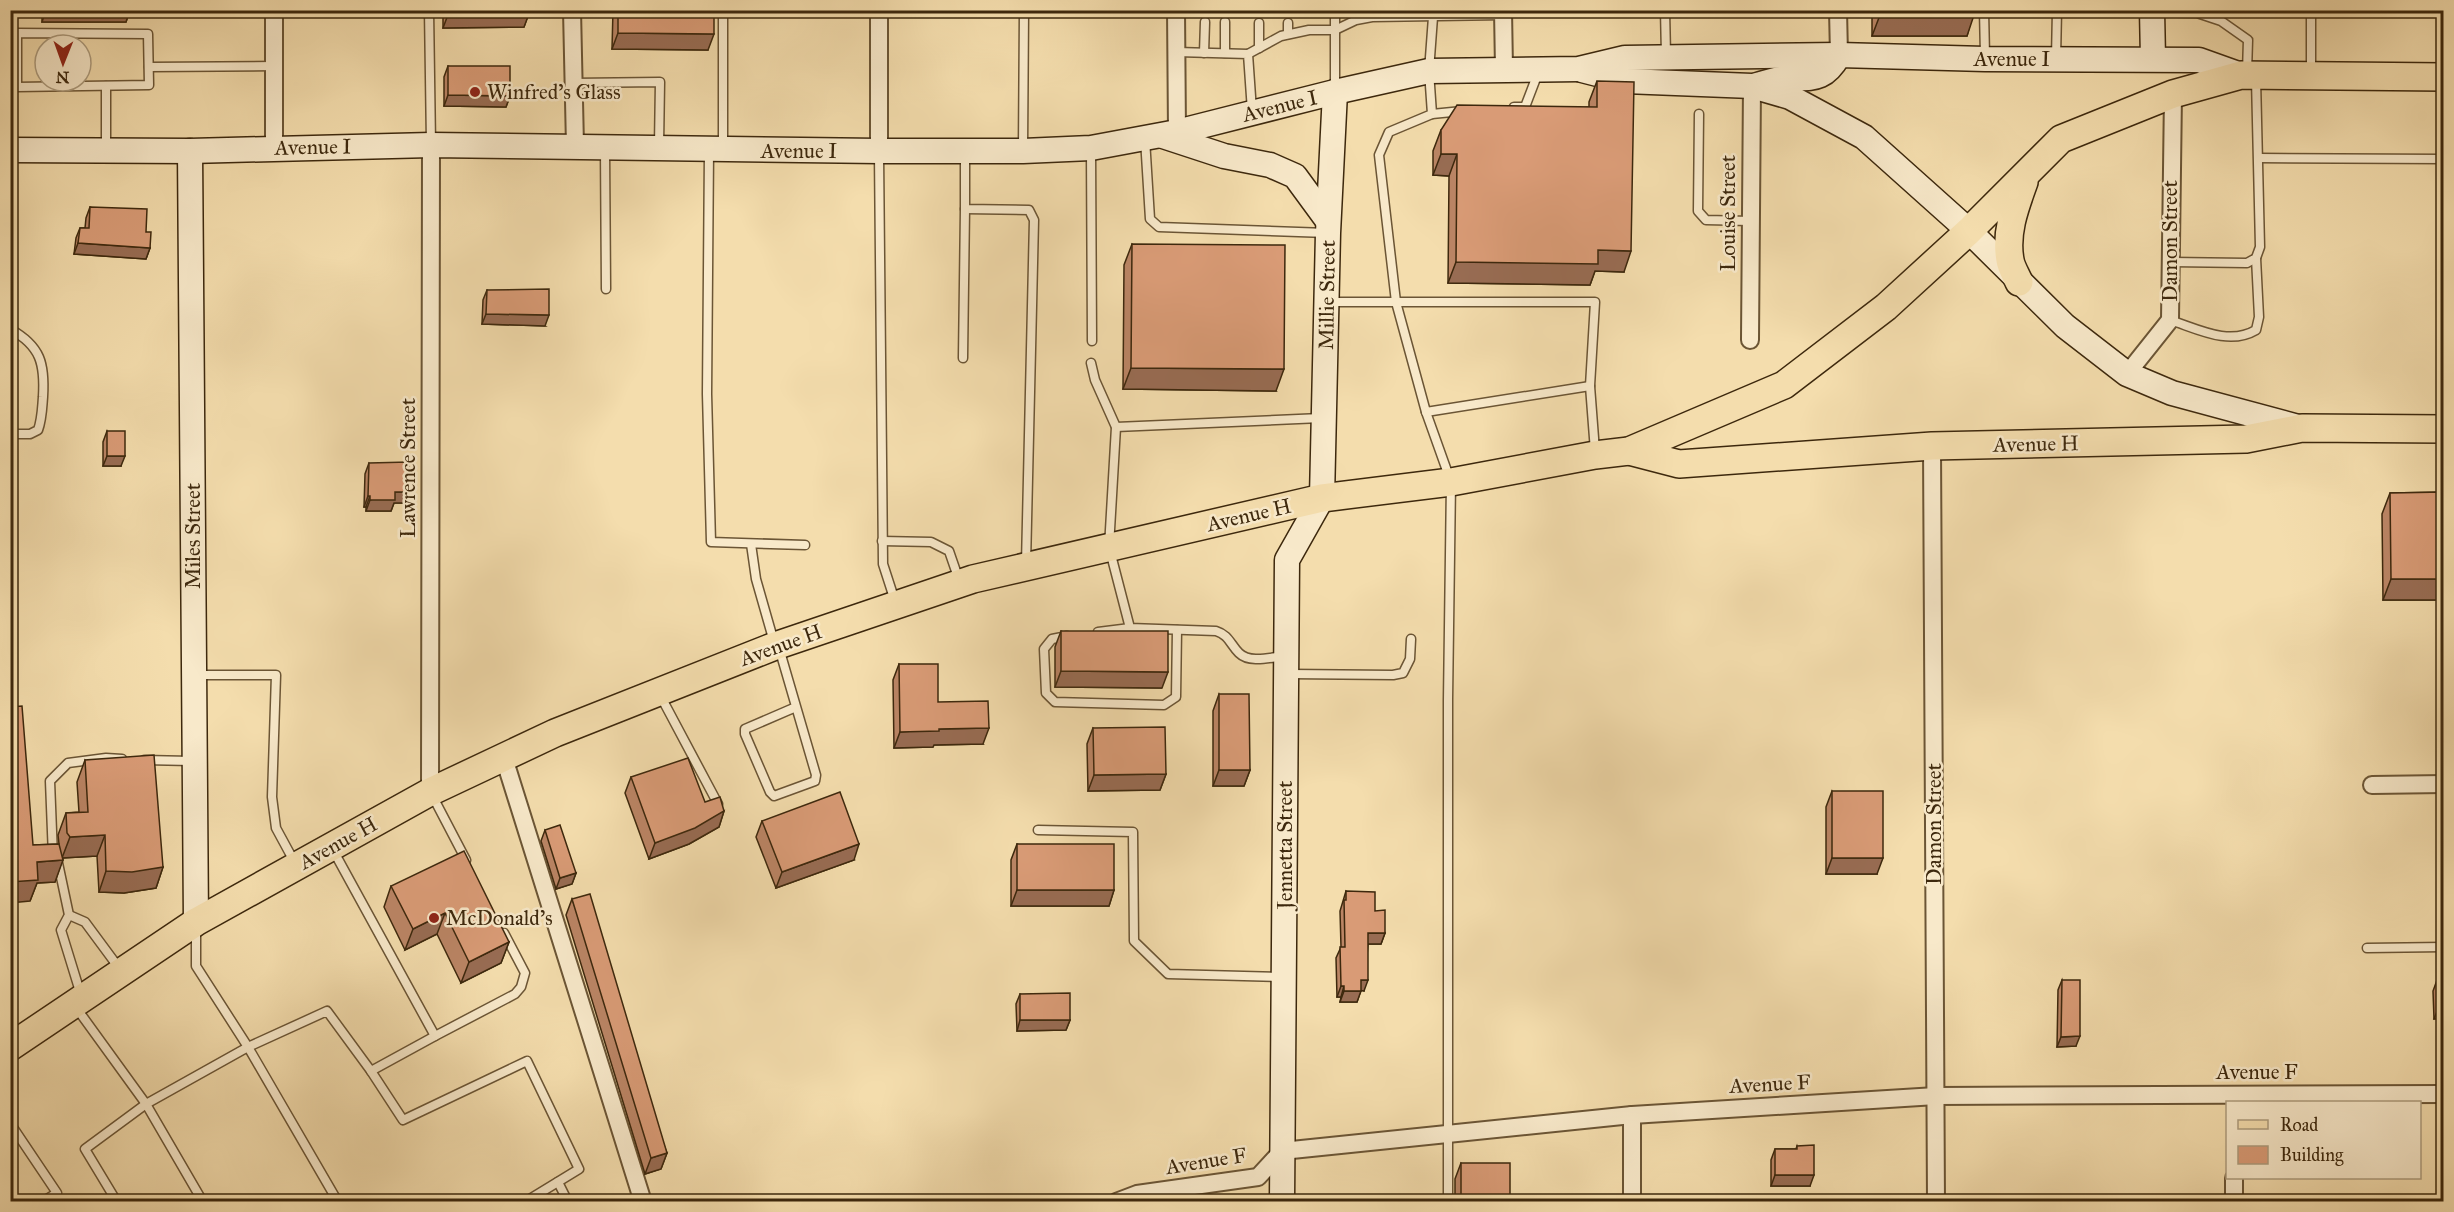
<svg xmlns="http://www.w3.org/2000/svg" width="2454" height="1212" font-family="'IM FELL Great Primer',serif">
	<style>
		.lines { fill: none; stroke-linecap: round; stroke-linejoin: round }
		.lane-casing { stroke: #6b5535; stroke-width: 11 }
		.street-casing { stroke: #6b5535; stroke-width: 20 }
		.secondary-casing { stroke: #3d280d; stroke-width: 27 }
		.primary-casing { stroke: #3d280d; stroke-width: 30 }
		.lane { stroke: #f8e9ca; stroke-width: 8 }
		.street { stroke: #f8e9ca; stroke-width: 16 }
		.secondary { stroke: #f8e9ca; stroke-width: 24 }
		.primary { stroke: #f4ddad; stroke-width: 27 }
		.wall { fill: #bb8565; stroke: #3d280d; stroke-width: 1.5 }
		.shaded-wall { fill: #986c53; stroke: #3d280d; stroke-width: 1.5 }
		.building { fill: #d99b76; stroke: #3d280d; stroke-width: 1.5 }
		.poi-dot { fill: #8f2418; stroke: #f8e9ca; stroke-width: 2 }
		.labels { text-anchor: middle; stroke-width: 5; stroke-linejoin: round; paint-order: stroke }
		.street-label { font-size: 21px; fill: #3d280d; stroke: #f8e9ca }
		.poi-label { font-size: 21px; fill: #3d280d; stroke: #f8e9ca; text-anchor: start }
	</style>
	<rect width="100%" height="100%" fill="#f4ddad"/>
	<filter id="stains"><feTurbulence type="fractalNoise" baseFrequency=".00333" numOctaves="4"/><feColorMatrix values="0 0 0 0 .2 0 0 0 0 .09 0 0 0 0 .02 0 0 0 .5 -.17"/></filter>
	<radialGradient id="worn" r=".72"><stop offset=".6" stop-color="#630" stop-opacity="0"/><stop offset="1" stop-color="#630" stop-opacity=".3"/></radialGradient>
	<g class="lines">
		<!-- lane casing -->
		<g class="lane-casing">
			<g id="lane">
				<polyline points="429,10 431,144"/>
				<polyline points="723,10 723,147"/>
				<polyline points="1665,10 1666,55"/>
				<polyline points="1984,10 1985,56"/>
				<polyline points="2154,12 2197,13 2221,21 2248,40 2247,72"/>
				<polyline points="1433,17 1429,71 1432,114 1389,132 1379,155 1396,302 1426,412 1451,482 1448,700 1448,1202"/>
				<polyline points="1288,23 1288,34"/>
				<polygon points="17,33 148,34 149,85 17,87"/>
				<polyline points="1259,48 1259,23"/>
				<polyline points="1177,52 1248,54 1252,111"/>
				<polyline points="1204,53 1205,22"/>
				<polyline points="1225,53 1225,22"/>
				<polyline points="1248,54 1281,36 1309,30 1335,30 1356,20 1372,17 1504,15"/>
				<polyline points="2056,58 2057,10"/>
				<polyline points="149,67 274,66"/>
				<polyline points="2311,73 2311,10"/>
				<polyline points="573,83 660,82 659,145"/>
				<polyline points="1335,88 1335,10"/>
				<polyline points="1514,107 1525,107 1538,73"/>
				<polyline points="1432,114 1462,111"/>
				<polyline points="1699,114 1698,211 1706,220 1750,221"/>
				<polyline points="1145,139 1150,219 1159,227 1327,233"/>
				<polyline points="106,148 106,86"/>
				<polyline points="1023,148 1024,10"/>
				<polyline points="605,150 606,289"/>
				<polyline points="709,151 707,394 711,542 805,545"/>
				<polyline points="1091,151 1092,341"/>
				<polyline points="965,152 965,209 1029,210 1034,220 1026,564"/>
				<polyline points="879,154 883,564 895,601"/>
				<polyline points="2259,158 2444,159"/>
				<polyline points="2171,262 2247,263 2256,258 2260,247 2256,79"/>
				<polyline points="1328,302 1595,302 1590,386 1595,451"/>
				<path d="M2170,320C2198,329 2229,346 2256,330L2259,317L2256,258"/>
				<path d="M10,329C41,346 45,364 43,397C42,409 42,419 38,430L30,434H10"/>
				<polyline points="963,358 965,209"/>
				<path d="M1091,363L1095,380L1116,427L1109,547L1130,628L1216,631C1229,635 1230,644 1239,653C1250,664 1272,657 1285,656"/>
				<polyline points="1426,412 1590,386"/>
				<polyline points="1116,427 1321,418"/>
				<polyline points="882,541 931,542 949,551 959,580"/>
				<polyline points="751,544 756,579 774,642"/>
				<polyline points="1098,632 1130,628"/>
				<polyline points="1067,636 1052,639 1044,649 1046,693 1055,702 1164,705 1176,697 1177,630"/>
				<polyline points="779,648 816,775 815,781 774,796 770,792 745,734 745,729 796,707"/>
				<polyline points="1289,674 1393,675 1403,673 1410,659 1411,639"/>
				<polyline points="197,675 276,675 272,797 276,828 295,863"/>
				<polyline points="660,695 718,804"/>
				<polyline points="144,760 191,761"/>
				<polyline points="432,795 466,860"/>
				<polyline points="1038,830 1133,832 1134,941 1168,974 1283,977"/>
				<polyline points="333,850 435,1036 371,1071"/>
				<polyline points="69,915 85,922 119,968"/>
				<polyline points="196,928 196,966 248,1047 338,1202"/>
				<polyline points="2367,948 2444,947"/>
				<polyline points="81,995 61,930 69,915 58,863 53,857 50,781 68,763 106,758 122,759"/>
				<polyline points="75,1006 146,1104 203,1202"/>
				<polyline points="435,1036 515,994 521,987 525,973 504,933"/>
				<polyline points="10,1123 57,1193 42,1202"/>
				<polyline points="558,1182 568,1202"/>
				<polyline points="117,1202 85,1149 146,1104 248,1047 327,1011 371,1071 403,1120 527,1061 579,1169 525,1202"/>
			</g>
		</g>
		<!-- street casing -->
		<g class="street-casing">
			<g id="street">
				<polyline points="572,10 575,146"/>
				<polyline points="1176,10 1177,132"/>
				<polyline points="1503,10 1504,69"/>
				<polyline points="1838,10 1839,55"/>
				<polyline points="274,148 274,10"/>
				<polyline points="879,151 879,10"/>
				<polyline points="1750,340 1752,86"/>
				<polyline points="2127,374 2170,320 2173,94"/>
				<polyline points="1932,446 1936,1202"/>
				<polyline points="504,758 643,1202"/>
				<polyline points="2372,785 2444,784"/>
				<polyline points="430,792 431,145"/>
				<polyline points="1632,1115 1632,1202"/>
				<polyline points="2234,1178 2234,1202"/>
				<polyline points="1116,1202 1137,1194 1258,1177 1282,1151 1632,1115 1936,1096 2444,1094"/>
			</g>
		</g>
		<!-- secondary casing -->
		<g class="secondary-casing">
			<g id="secondary">
				<polyline points="2152,10 2153,59"/>
				<polyline points="1582,70 1625,81 1752,86 1790,97 1864,137 1969,231 2065,326 2127,374 2172,393 2302,428"/>
				<path d="M1757,85C1765,83 1773,80 1781,79C1809,76 1822,85 1839,55"/>
				<polyline points="1163,136 1224,156 1270,165 1295,176 1328,221"/>
				<polyline points="10,150 190,151 431,145 879,151 1023,151 1091,148 1177,132 1335,92 1429,71 1579,69 1625,58 1839,55 1985,59 2199,60 2241,75"/>
				<polyline points="190,151 196,922"/>
				<polyline points="1282,1202 1287,560 1322,498 1328,233 1335,92"/>
			</g>
		</g>
		<!-- primary casing -->
		<g class="primary-casing">
			<g id="primary">
				<path d="M2019,282C2016,275 2011,267 2010,260C2005,233 2015,207 2024,182"/>
				<polyline points="1629,451 1679,464 1932,446 2246,439 2302,428 2444,429"/>
				<polyline points="10,1047 196,922 430,792 555,733 775,646 973,579 1322,498 1451,482 1595,455 1629,451 1784,385 1886,307 1969,231 2061,139 2173,94 2241,75 2444,77"/>
			</g>
		</g>
		<!-- lane -->
		<use href="#lane" class="lane"/>
		<!-- street -->
		<use href="#street" class="street"/>
		<!-- secondary -->
		<use href="#secondary" class="secondary"/>
		<!-- primary -->
		<use href="#primary" class="primary"/>
	</g>
	<!-- wall -->
	<g class="wall">
		<polygon points="42,10 130,10 126,22 42,22"/>
		<polygon points="443,10 530,10 524,27 443,28"/>
		<polygon points="613,10 714,10 708,50 612,49"/>
		<polygon points="1872,10 1974,10 1967,36 1872,36"/>
		<polygon points="448,66 510,96 506,107 444,106 444,77"/>
		<polygon points="1597,81 1624,272 1595,271 1590,285 1448,283 1449,176 1433,175 1433,151 1441,130 1589,107 1589,102"/>
		<polygon points="90,207 146,232 150,248 146,259 74,254 76,238 80,228 85,228 86,218"/>
		<polygon points="1132,244 1276,391 1123,389 1124,265"/>
		<polygon points="487,290 545,326 482,324 483,300"/>
		<polygon points="107,431 121,466 103,466 103,442"/>
		<polygon points="369,463 408,492 404,503 394,503 391,511 366,511 366,507 364,507 365,474"/>
		<polygon points="2444,492 2444,600 2383,600 2382,514 2390,493"/>
		<polygon points="1061,631 1162,688 1055,687 1055,647"/>
		<polygon points="899,664 938,702 983,744 934,745 933,747 894,748 893,680"/>
		<polygon points="1219,694 1250,770 1244,786 1213,786 1213,711"/>
		<polygon points="1093,728 1166,774 1160,790 1088,791 1087,744"/>
		<polygon points="85,760 163,867 156,888 124,893 99,892 97,856 63,858 55,882 37,883 30,901 33,845 59,844 58,835 66,813 79,812 77,782"/>
		<polygon points="631,777 705,802 724,811 719,827 689,844 649,859 625,793"/>
		<polygon points="1832,791 1877,874 1826,874 1826,807"/>
		<polygon points="762,821 854,860 776,888 756,837"/>
		<polygon points="545,830 576,873 572,884 556,889 541,841"/>
		<polygon points="1017,844 1114,890 1109,906 1011,906 1011,860"/>
		<polygon points="391,886 509,942 501,963 461,983 437,934 405,950 384,907"/>
		<polygon points="1346,891 1375,911 1385,933 1381,944 1368,944 1364,991 1361,990 1357,1002 1340,1002 1341,997 1337,997 1336,958 1341,947 1340,911"/>
		<polygon points="572,899 667,1153 661,1169 645,1174 566,915"/>
		<polygon points="2062,980 2076,1046 2057,1047 2058,990"/>
		<polygon points="2437,980 2444,1018 2434,1019 2433,991"/>
		<polygon points="1020,994 1070,1020 1066,1030 1017,1031 1016,1004"/>
		<polygon points="1797,1146 1810,1186 1771,1186 1771,1160 1775,1149 1796,1149"/>
		<polygon points="1461,1163 1510,1202 1455,1202 1455,1179"/>
	</g>
	<!-- shaded-wall -->
	<g class="shaded-wall">
		<polygon points="46,10 130,10 126,22 42,22"/>
		<polygon points="530,11 524,27 443,28 449,12"/>
		<polygon points="1880,15 1974,15 1967,36 1872,36"/>
		<polygon points="618,33 714,34 708,50 612,49"/>
		<polygon points="448,95 510,96 506,107 444,106"/>
		<polygon points="1441,154 1457,154 1449,176 1433,175"/>
		<polygon points="78,243 150,248 146,259 74,254"/>
		<polygon points="1598,250 1631,251 1624,272 1595,271 1590,285 1448,283 1456,262"/>
		<polygon points="486,314 549,315 545,326 482,324"/>
		<polygon points="1131,368 1284,369 1276,391 1123,389"/>
		<polygon points="107,456 125,456 121,466 103,466"/>
		<polygon points="395,492 408,492 404,503 394,503 391,511 366,511 370,500"/>
		<polygon points="368,496 370,496 366,507 364,507"/>
		<polygon points="2391,579 2444,579 2444,600 2383,600"/>
		<polygon points="1061,671 1168,672 1162,688 1055,687"/>
		<polygon points="989,728 983,744 934,745 933,747 894,748 900,732 939,729"/>
		<polygon points="1219,770 1250,770 1244,786 1213,786"/>
		<polygon points="1166,774 1160,790 1088,791 1094,775"/>
		<polygon points="724,811 719,827 689,844 649,859 655,843"/>
		<polygon points="105,835 97,856 62,858 70,837"/>
		<polygon points="859,844 854,860 776,888 782,872"/>
		<polygon points="1832,858 1883,858 1877,874 1826,874"/>
		<polygon points="63,860 55,882 37,883 30,901 10,903 10,882 37,862"/>
		<polygon points="163,867 156,888 124,893 99,892 106,871"/>
		<polygon points="576,873 572,884 556,889 560,878"/>
		<polygon points="1017,890 1114,890 1109,906 1011,906"/>
		<polygon points="445,913 437,934 405,950 413,929"/>
		<polygon points="1368,933 1385,933 1381,944 1364,944"/>
		<polygon points="509,942 501,963 461,983 469,962"/>
		<polygon points="1361,980 1368,980 1364,991 1357,990"/>
		<polygon points="1341,986 1344,986 1341,997 1337,997"/>
		<polygon points="1344,991 1361,991 1357,1002 1340,1002"/>
		<polygon points="2444,1008 2444,1018 2434,1019 2438,1009"/>
		<polygon points="1020,1020 1070,1020 1066,1030 1017,1031"/>
		<polygon points="2080,1036 2076,1046 2057,1047 2061,1037"/>
		<polygon points="667,1153 661,1169 645,1174 651,1158"/>
		<polygon points="1775,1175 1814,1175 1810,1186 1771,1186"/>
	</g>
	<!-- building -->
	<g class="building">
		<polygon points="449,10 530,10 530,11 449,12"/>
		<polygon points="618,10 714,10 714,34 618,33"/>
		<rect x="1880" y="10" width="94" height="5"/>
		<polygon points="448,66 510,66 510,96 448,95"/>
		<polygon points="1597,81 1634,82 1631,251 1598,250 1598,264 1456,262 1457,154 1441,154 1441,130 1457,105 1597,107"/>
		<polygon points="90,207 147,209 146,232 151,232 150,248 78,243 80,228 89,228"/>
		<polygon points="1132,244 1285,245 1284,369 1131,368"/>
		<polygon points="549,289 549,315 486,314 487,290"/>
		<rect x="107" y="431" width="18" height="25"/>
		<polygon points="409,462 408,492 395,492 395,500 370,500 370,496 368,496 369,463"/>
		<polygon points="2444,492 2444,579 2391,579 2390,493"/>
		<polygon points="1061,631 1168,631 1168,672 1061,671"/>
		<polygon points="899,664 938,664 938,702 988,701 989,728 939,729 939,731 900,732"/>
		<polygon points="1219,694 1249,694 1250,770 1219,770"/>
		<polygon points="22,706 33,845 59,844 63,860 37,862 38,880 10,882 10,707"/>
		<polygon points="1165,727 1166,774 1094,775 1093,728"/>
		<polygon points="154,755 163,867 132,872 106,871 105,835 70,837 67,833 66,813 88,812 85,760"/>
		<polygon points="688,758 705,802 720,797 724,811 695,828 655,843 631,777"/>
		<rect x="1832" y="791" width="51" height="67"/>
		<polygon points="840,792 859,844 782,872 762,821"/>
		<polygon points="560,825 576,873 560,878 545,830"/>
		<rect x="1017" y="844" width="97" height="46"/>
		<polygon points="464,851 509,942 469,962 445,913 413,929 391,886"/>
		<polygon points="1346,891 1375,892 1375,911 1385,910 1385,933 1368,933 1368,980 1361,980 1361,991 1344,991 1344,986 1341,986 1340,947 1345,947 1344,900 1346,900"/>
		<polygon points="590,894 667,1153 651,1158 572,899"/>
		<polygon points="2062,980 2080,980 2080,1036 2061,1037"/>
		<polygon points="2437,980 2444,980 2444,1008 2438,1009"/>
		<polygon points="1070,993 1070,1020 1020,1020 1020,994"/>
		<polygon points="1814,1145 1814,1175 1775,1175 1775,1149 1797,1149 1797,1146"/>
		<rect x="1461" y="1163" width="49" height="39"/>
		<polygon points="550,1196 553,1202 542,1202"/>
		<rect x="1412" y="1196" width="15" height="6"/>
		<polygon points="2336,1196 2336,1202 2277,1202 2277,1197"/>
	</g>
	<!-- markers -->
	<g class="poi-dot">
		<circle cx="475" cy="92" r="6"/>
		<circle cx="434" cy="918" r="6"/>
	</g>
	<g class="labels">
		<!-- street labels -->
		<g class="street-label">
			<text x="2012" y="66">Avenue I</text>
			<text transform="translate(1280 106) rotate(-14)" y="7">Avenue I</text>
			<text transform="translate(313 147) rotate(-1)" y="7">Avenue I</text>
			<text x="799" y="158">Avenue I</text>
			<text transform="translate(1728 213) rotate(-90)" y="7">Louise Street</text>
			<text transform="translate(2170 241) rotate(-90)" y="7">Damon Street</text>
			<text transform="translate(1327 295) rotate(-89)" y="7">Millie Street</text>
			<text transform="translate(2036 444) rotate(-1)" y="7">Avenue H</text>
			<text transform="translate(408 468) rotate(-90)" y="7">Lawrence Street</text>
			<text transform="translate(1249 515) rotate(-13)" y="7">Avenue H</text>
			<text transform="translate(193 536) rotate(-90)" y="7">Miles Street</text>
			<text transform="translate(781 645) rotate(-20)" y="7">Avenue H</text>
			<text transform="translate(1934 824) rotate(-90)" y="7">Damon Street</text>
			<text transform="translate(338 843) rotate(-29)" y="7">Avenue H</text>
			<text transform="translate(1285 845) rotate(-90)" y="7">Jennetta Street</text>
			<text x="2257" y="1079">Avenue F</text>
			<text transform="translate(1770 1084) rotate(-3)" y="7">Avenue F</text>
			<text transform="translate(1206 1161) rotate(-9)" y="7">Avenue F</text>
		</g>
		<!-- poi labels -->
		<g class="poi-label">
			<text x="487" y="99">Winfred's Glass</text>
			<text x="446" y="925">McDonald's</text>
		</g>
	</g>
	<!-- margin -->
	<rect width="2454" height="1212" fill="none" stroke="#f4ddad" stroke-width="36"/>
	<rect x="12" y="12" width="2430" height="1188" fill="none" stroke="#3d280d" stroke-width="3"/>
	<rect x="18" y="18" width="2418" height="1176" fill="none" stroke="#3d280d" stroke-width="1.5"/>
	<!-- legend -->
	<rect x="2226" y="1101" width="195" height="78" fill="#f8e9ca" stroke="#ad9c7e" stroke-width="1.5"/>
	<rect x="2238" y="1120" width="30" height="9" fill="#f4ddad" stroke="#ad9c7e" stroke-width="1.5"/>
	<text x="2280" y="1131" font-size="18" fill="#3d280d">Road</text>
	<rect x="2238" y="1146" width="30" height="18" fill="#d99b76" stroke="#ad9c7e" stroke-width="1.5"/>
	<text x="2280" y="1161" font-size="18" fill="#3d280d">Building</text>
	<!-- north arrow -->
	<g transform="translate(63 63) rotate(181)"><circle r="28" fill="#f8e9ca" stroke="#ad9c7e" stroke-width="1.5"/>
	<path d="M0-4.5L10 22L0 15L-10 22Z" fill="#8f2418"/>
	<text y="-9" font-size="16" font-weight="bold" text-anchor="middle" fill="#3d280d">N</text>
	</g>
	<rect width="100%" height="100%" filter="url(#stains)"/>
	<rect width="100%" height="100%" fill="url(#worn)"/>
</svg>
